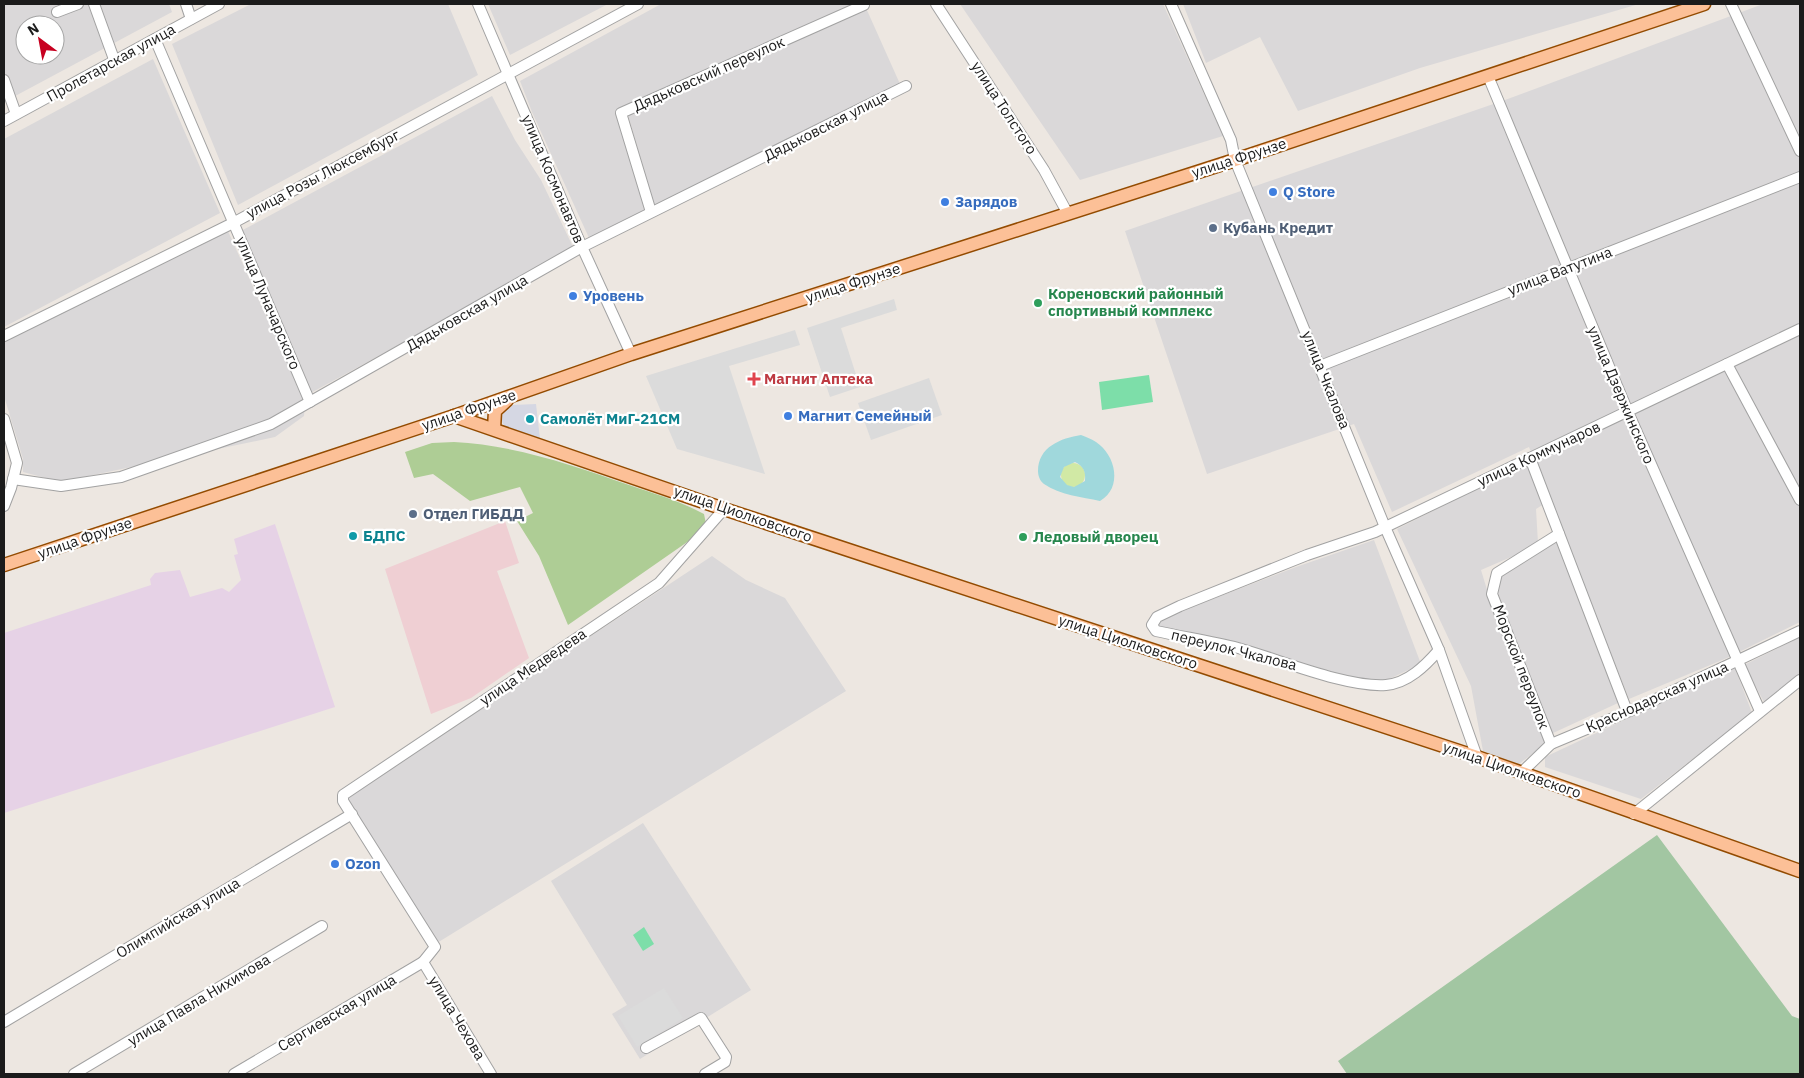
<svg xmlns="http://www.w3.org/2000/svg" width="1804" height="1078" font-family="'IBM Plex Sans',sans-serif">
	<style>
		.residential { fill: #dad8d9; fill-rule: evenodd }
		.commercial { fill: #efcfd3 }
		.industrial { fill: #e6d2e6 }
		.grass { fill: #d1e9a5 }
		.forest { fill: #aecd95 }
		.cemetery { fill: #a2c6a2 }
		.pitch { fill: #7ddea9 }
		.parking { fill: #dbdbdb }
		.plaza { fill: #d5d7e3 }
		.water { fill: #a0d8dc; fill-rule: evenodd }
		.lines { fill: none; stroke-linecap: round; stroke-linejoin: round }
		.minor-casing { stroke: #a2a2a2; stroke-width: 12 }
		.major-casing { stroke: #934b00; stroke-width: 15 }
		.minor { stroke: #fff; stroke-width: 10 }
		.major { stroke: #fcc097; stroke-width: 12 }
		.shop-dot { fill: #3f7fe0; stroke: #fff; stroke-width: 2 }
		.service-dot { fill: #5c6f8a; stroke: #fff; stroke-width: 2 }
		.leisure-dot { fill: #2e9e5b; stroke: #fff; stroke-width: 2 }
		.health-dot { fill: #e0444e; stroke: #fff; stroke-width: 2 }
		.culture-dot { fill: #0f9aa8; stroke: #fff; stroke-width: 2 }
		.labels { text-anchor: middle; stroke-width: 4.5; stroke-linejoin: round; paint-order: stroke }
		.street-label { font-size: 15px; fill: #1b1b1b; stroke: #fff }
		.shop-label { font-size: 15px; font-weight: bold; fill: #366cbe; stroke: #fff; text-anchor: start }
		.service-label { font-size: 15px; font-weight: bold; fill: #4e5e75; stroke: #fff; text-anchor: start }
		.leisure-label { font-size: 15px; font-weight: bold; fill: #27864d; stroke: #fff; text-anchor: start }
		.health-label { font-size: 15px; font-weight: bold; fill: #be3a42; stroke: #fff; text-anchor: start }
		.culture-label { font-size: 15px; font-weight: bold; fill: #0d838f; stroke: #fff; text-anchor: start }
	</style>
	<rect width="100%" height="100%" fill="#ede7e1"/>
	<!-- residential -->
	<g class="residential">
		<path d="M4,4H169L172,12L4,102ZM25,25H55V55H25Z"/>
		<polygon points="251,4 448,4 478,75 238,205 172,44"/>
		<polygon points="488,4 608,4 510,55"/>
		<polygon points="661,4 853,4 615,112 647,210 589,238 532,112 520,81"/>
		<polygon points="960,4 1163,4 1223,136 1080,180"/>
		<polygon points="1183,4 1639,4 1420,68 1298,111 1260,37 1206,63"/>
		<polygon points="1763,4 1800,4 1800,622 1727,658 1629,699 1529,447 1392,512 1354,424 1207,474 1125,231 1505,100"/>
		<polygon points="866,8 900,84 745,163 654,205 628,115 710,80"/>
		<polygon points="153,59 220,213 4,327 4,139"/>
		<polygon points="492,96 515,140 541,180 574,249 309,394 241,231"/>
		<polygon points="227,229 305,402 304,416 275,437 74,479 57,481 23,472 23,459 4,396 4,340"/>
		<polygon points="1528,463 1544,504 1536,509 1538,543 1518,554 1481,570 1488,593 1545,744 1519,764 1483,751 1471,686 1397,529"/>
		<polygon points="1558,539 1618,703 1551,734 1497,590 1501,574"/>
		<polygon points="1374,540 1421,664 1387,680 1364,681 1238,645 1159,629 1158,620 1296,567"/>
		<polygon points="712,556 746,580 785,598 846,691 437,943 347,797"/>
		<polygon points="1800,637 1800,676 1764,702 1744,665"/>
		<polygon points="1735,668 1752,713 1641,799 1545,767 1545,757"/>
		<polygon points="643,823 751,990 640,1059 612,1014 627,1005 551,881"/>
	</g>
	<!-- commercial -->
	<polygon class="commercial" points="505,521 519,563 497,571 529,658 471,698 431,714 385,569"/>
	<!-- industrial -->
	<polygon class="industrial" points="275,524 335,707 4,813 4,633 151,585 150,579 155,573 180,570 190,597 222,588 229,592 241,580 234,555 238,554 234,539"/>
	<!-- grass -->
	<circle class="grass" cx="1073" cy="475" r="12"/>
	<!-- forest -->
	<path class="forest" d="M454,442C514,445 573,465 629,485C655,494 680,501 704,514L706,524L693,538L568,625L539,556L517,521L533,513L520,487L470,501L433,474L414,478L405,452L432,443Z"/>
	<!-- cemetery -->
	<polygon class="cemetery" points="1657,835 1792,1016 1800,1019 1800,1074 1347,1074 1338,1061"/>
	<!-- pitch -->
	<g class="pitch">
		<polygon points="1149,375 1153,402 1102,410 1099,382"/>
		<polygon points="644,927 654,944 643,951 633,935"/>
	</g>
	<!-- parking -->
	<g class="parking">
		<polygon points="894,299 897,310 841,328 860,387 830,397 807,328"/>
		<polygon points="795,330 800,345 729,366 765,474 677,449 646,376"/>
		<polygon points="929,378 942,415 871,440 858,403"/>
		<polygon points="664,988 683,1018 637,1047 618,1016"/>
	</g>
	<!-- plaza -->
	<polygon class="plaza" points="536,404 540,439 508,429 503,424 501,418 505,410 513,405"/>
	<!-- water -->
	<path class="water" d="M1081,435C1086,437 1092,439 1096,442C1116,455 1123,488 1100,501C1082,497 1060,495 1044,484C1040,481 1038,476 1038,471C1038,447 1061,438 1081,435ZM1075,462C1083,466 1086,471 1085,481L1074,487L1067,485L1060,477L1064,467Z"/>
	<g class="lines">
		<!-- minor casing -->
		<g class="minor-casing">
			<g id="minor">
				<polyline points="94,4 115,62"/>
				<polyline points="186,4 191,19"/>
				<polyline points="478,4 582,247 631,354"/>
				<polyline points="936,4 1044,170 1068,214"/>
				<polyline points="1171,4 1231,140 1235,160 1385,527 1439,650 1477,757"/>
				<polyline points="1731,4 1800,151"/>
				<polyline points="57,12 78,4"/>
				<polyline points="155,39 310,402"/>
				<polyline points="1488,76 1628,412 1760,711"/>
				<polyline points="4,80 16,114"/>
				<polyline points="4,121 219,4"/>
				<polyline points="651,212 621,113 864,5"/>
				<polyline points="4,336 233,223 638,4"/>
				<polyline points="1727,364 1800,500"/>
				<polyline points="1320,366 1800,177"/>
				<polyline points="4,419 17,463 11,488 4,506"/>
				<polyline points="1530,458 1627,711"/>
				<polyline points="13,479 61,486 121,477 271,424 582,247 906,86"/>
				<path d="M1439,650C1425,666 1408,683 1386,685C1347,688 1278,659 1238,648C1211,641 1183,637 1156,631L1152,625L1157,617L1180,606L1307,555L1375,532L1800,329"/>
				<polyline points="1551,744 1492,594 1497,573 1559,534"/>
				<polyline points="1521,773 1551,744 1637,708 1800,631"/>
				<polyline points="1634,814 1800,680"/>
				<polyline points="423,962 491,1074"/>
				<polyline points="4,1022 352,814"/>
				<polyline points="646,1048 701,1018 726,1057 725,1062 705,1074"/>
				<polyline points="74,1074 322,926"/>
				<polyline points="234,1074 423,962 435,947 343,801 343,795 659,583 724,509"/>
			</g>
		</g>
		<!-- major casing -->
		<g class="major-casing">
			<g id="major">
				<polyline points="454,416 724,509 1477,757 1800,871"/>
				<polyline points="494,429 495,411 507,400"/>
				<polyline points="4,565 454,416 631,354 1235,160 1704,4"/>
			</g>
		</g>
		<!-- minor -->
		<use href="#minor" class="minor"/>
		<!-- major -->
		<use href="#major" class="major"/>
	</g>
	<!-- markers -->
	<g class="shop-dot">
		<circle cx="1273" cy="192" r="5"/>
		<circle cx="945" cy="202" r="5"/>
		<circle cx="573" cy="296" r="5"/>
		<circle cx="788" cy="416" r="5"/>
		<circle cx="335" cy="864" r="5"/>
	</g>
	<g class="service-dot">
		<circle cx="1213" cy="228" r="5"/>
		<circle cx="413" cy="514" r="5"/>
	</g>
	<g class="leisure-dot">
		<circle cx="1038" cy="303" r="5"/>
		<circle cx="1023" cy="537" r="5"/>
	</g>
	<path class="health-dot" d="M751.5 371.5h5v5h5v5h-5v5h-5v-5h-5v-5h5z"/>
	<g class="culture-dot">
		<circle cx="530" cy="419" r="5"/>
		<circle cx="353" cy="536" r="5"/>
	</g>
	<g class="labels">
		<!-- street labels -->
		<g class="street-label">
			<text transform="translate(111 63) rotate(-29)" y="5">Пролетарская улица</text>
			<text transform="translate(709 74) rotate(-24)" y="5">Дядьковский переулок</text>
			<text transform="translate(1004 108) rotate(57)" y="5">улица Толстого</text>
			<text transform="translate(826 126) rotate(-27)" y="5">Дядьковская улица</text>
			<text transform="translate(1239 158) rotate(-18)" y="5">улица Фрунзе</text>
			<text transform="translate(323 174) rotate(-28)" y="5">улица Розы Люксембург</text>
			<text transform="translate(553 179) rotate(67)" y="5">улица Космонавтов</text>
			<text transform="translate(1560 271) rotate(-21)" y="5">улица Ватутина</text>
			<text transform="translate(853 283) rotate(-18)" y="5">улица Фрунзе</text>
			<text transform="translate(268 303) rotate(67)" y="5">улица Луначарского</text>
			<text transform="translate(467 313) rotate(-30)" y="5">Дядьковская улица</text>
			<text transform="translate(1326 380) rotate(68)" y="5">улица Чкалова</text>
			<text transform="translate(1621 395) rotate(67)" y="5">улица Дзержинского</text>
			<text transform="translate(469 410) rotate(-19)" y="5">улица Фрунзе</text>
			<text transform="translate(1539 454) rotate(-25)" y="5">улица Коммунаров</text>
			<text transform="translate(743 514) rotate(19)" y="5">улица Циолковского</text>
			<text transform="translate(85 538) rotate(-19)" y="5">улица Фрунзе</text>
			<text transform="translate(1128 642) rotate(18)" y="5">улица Циолковского</text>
			<text transform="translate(1234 650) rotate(14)" y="5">переулок Чкалова</text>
			<text transform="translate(533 667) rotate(-34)" y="5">улица Медведева</text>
			<text transform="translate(1521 667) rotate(69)" y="5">Морской переулок</text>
			<text transform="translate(1657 697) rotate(-24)" y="5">Краснодарская улица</text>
			<text transform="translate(1512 770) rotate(19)" y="5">улица Циолковского</text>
			<text transform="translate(178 918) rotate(-31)" y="5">Олимпийская улица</text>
			<text transform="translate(199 1000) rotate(-31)" y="5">улица Павла Нихимова</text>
			<text transform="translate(337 1013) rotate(-31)" y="5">Сергиевская улица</text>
			<text transform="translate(457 1018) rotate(59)" y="5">улица Чехова</text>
		</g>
		<!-- shop labels -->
		<g class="shop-label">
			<text x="1283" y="197">Q Store</text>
			<text x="955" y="207">Зарядов</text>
			<text x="583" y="301">Уровень</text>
			<text x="798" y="421">Магнит Семейный</text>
			<text x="345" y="869">Ozon</text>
		</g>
		<!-- service labels -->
		<g class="service-label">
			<text x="1223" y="233">Кубань Кредит</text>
			<text x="423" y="519">Отдел ГИБДД</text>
		</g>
		<!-- leisure labels -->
		<g class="leisure-label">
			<text x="1048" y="299">Кореновский районный<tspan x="1048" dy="17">спортивный комплекс</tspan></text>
			<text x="1033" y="542">Ледовый дворец</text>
		</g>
		<!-- health labels -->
		<g class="health-label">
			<text x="764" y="384">Магнит Аптека</text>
		</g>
		<!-- culture labels -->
		<g class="culture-label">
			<text x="540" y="424">Самолёт МиГ-21СМ</text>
			<text x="363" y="541">БДПС</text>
		</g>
	</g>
	<!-- border -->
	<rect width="1804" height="1078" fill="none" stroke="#1b1b1b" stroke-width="10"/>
	<!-- north arrow -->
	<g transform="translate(40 40) rotate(328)"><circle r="24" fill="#ffffff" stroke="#a4a4a4"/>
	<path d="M0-4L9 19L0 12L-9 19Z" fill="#c70020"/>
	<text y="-8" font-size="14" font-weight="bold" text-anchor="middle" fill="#1b1b1b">N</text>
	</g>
</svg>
